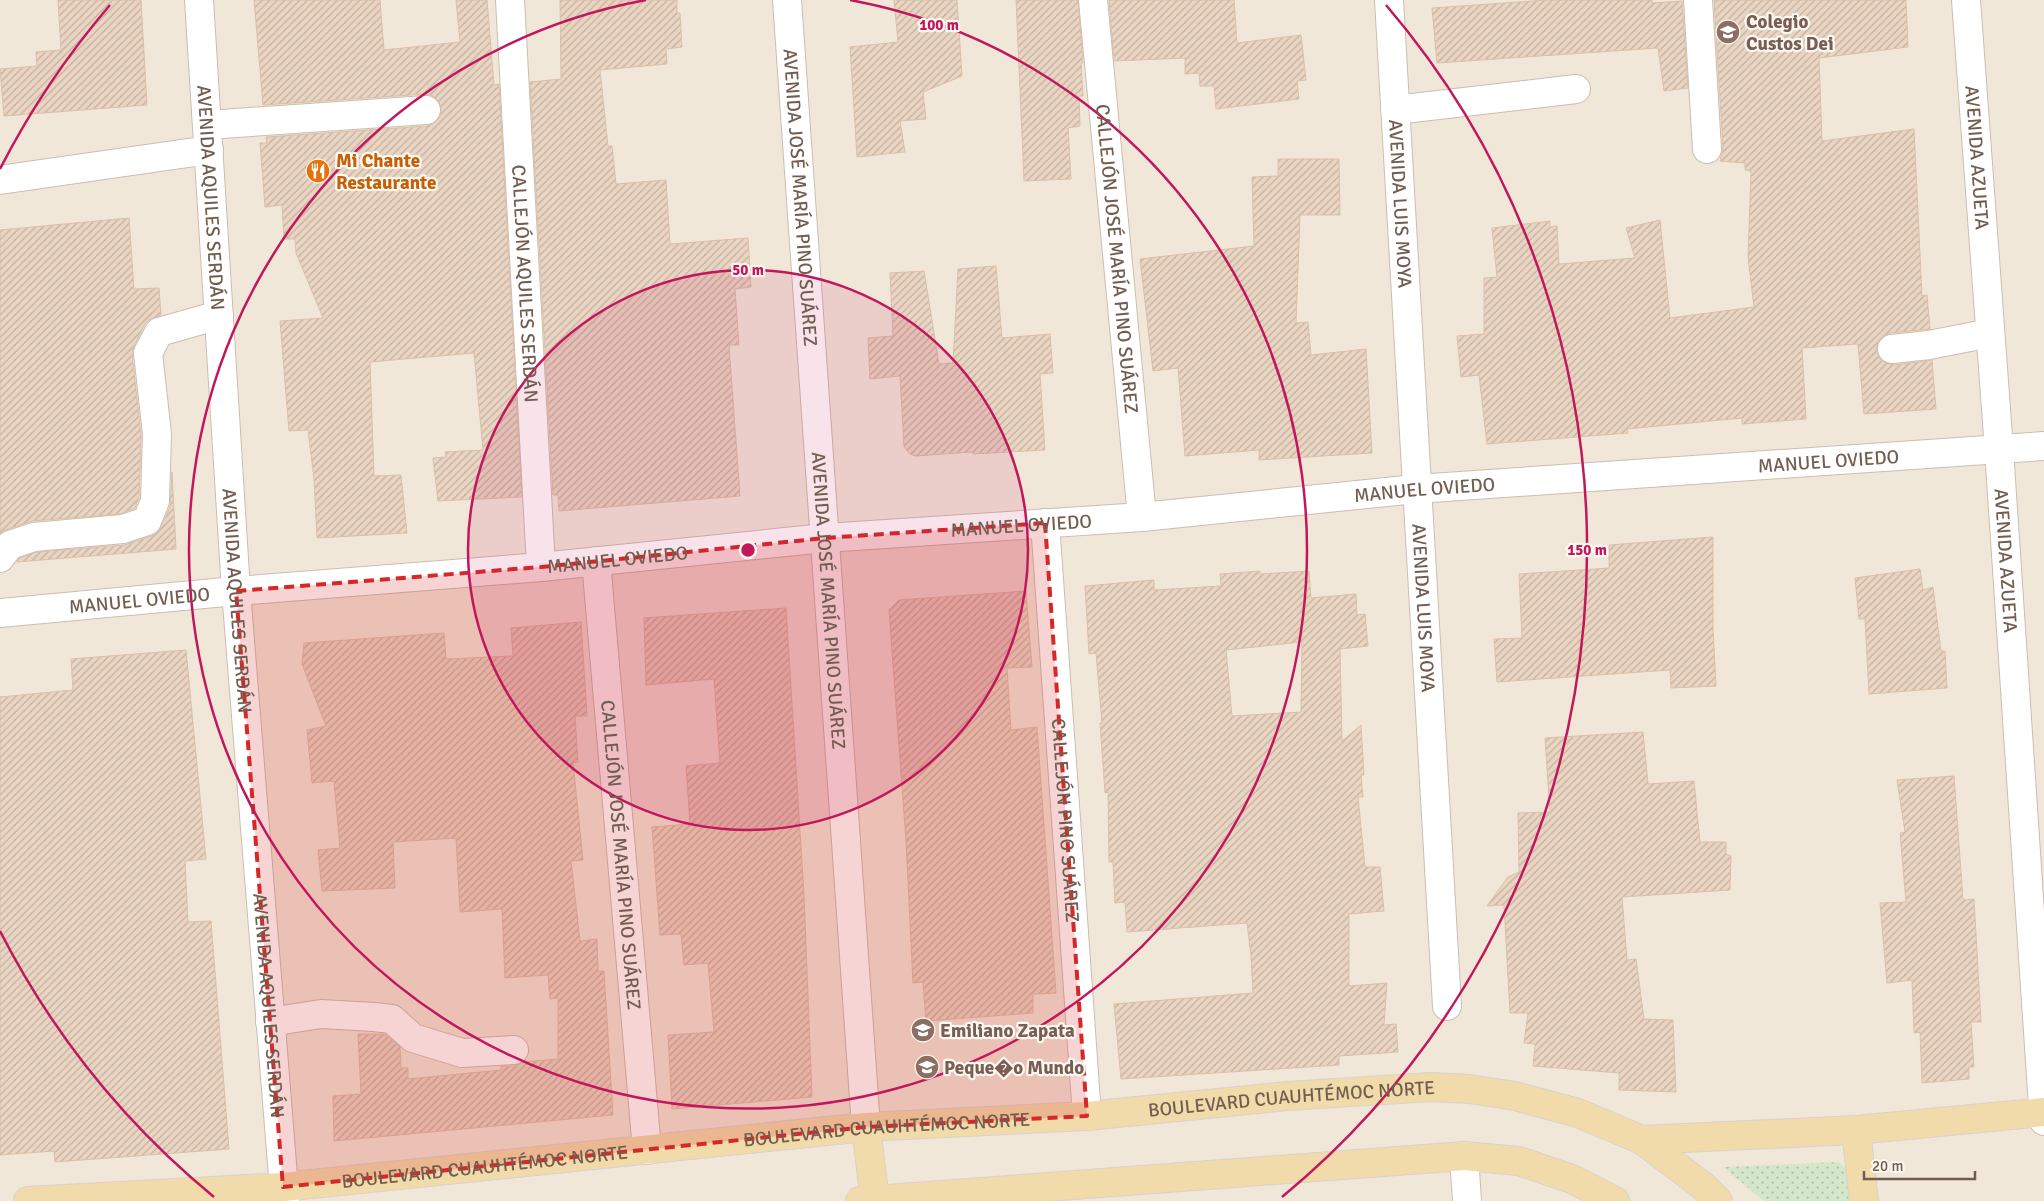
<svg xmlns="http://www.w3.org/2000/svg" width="2044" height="1201" font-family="Signika,sans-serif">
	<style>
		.residential { fill: #f1e7d9 }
		.grass { fill: url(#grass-dots) }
		.building { fill: url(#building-hatch); stroke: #ddbfa7; fill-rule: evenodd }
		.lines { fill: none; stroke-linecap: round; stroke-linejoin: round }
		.minor-casing { stroke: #cbbeb1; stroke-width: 30 }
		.major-casing { stroke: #d8d2ce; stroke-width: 30 }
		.minor { stroke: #fff; stroke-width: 28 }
		.major { stroke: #f1dbaa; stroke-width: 28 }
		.marked { fill: #d62828; fill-opacity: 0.2; stroke: #d62828; stroke-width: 4; stroke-dasharray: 10 6; stroke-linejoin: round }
		.ring { fill: none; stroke: #c2185b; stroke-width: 2.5 }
		.labels { text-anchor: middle; stroke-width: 4.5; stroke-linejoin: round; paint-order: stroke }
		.education-label { font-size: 19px; font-weight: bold; fill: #785e54; stroke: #fdf9f0; text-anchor: start }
		.street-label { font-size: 19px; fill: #725e50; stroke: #fdf9f0 }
		.food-label { font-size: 19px; font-weight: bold; fill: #c56008; stroke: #fdf9f0; text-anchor: start }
		.centre { fill: #c2185b; stroke: #fdf9f0; stroke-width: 2.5 }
		.ring-label { font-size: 15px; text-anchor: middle; font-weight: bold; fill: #c2185b; stroke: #fdf9f0; stroke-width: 4.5; stroke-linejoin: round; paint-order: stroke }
	</style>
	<defs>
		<pattern id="grass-dots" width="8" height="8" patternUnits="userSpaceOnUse" patternTransform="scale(1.25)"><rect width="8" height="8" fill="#d4e7ca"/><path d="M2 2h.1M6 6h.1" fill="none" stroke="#b0bea6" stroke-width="1.8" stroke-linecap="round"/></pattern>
		<pattern id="building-hatch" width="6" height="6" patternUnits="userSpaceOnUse" patternTransform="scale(1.25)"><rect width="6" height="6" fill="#ead5c3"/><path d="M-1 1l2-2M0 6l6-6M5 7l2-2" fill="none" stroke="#c2b0a1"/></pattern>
	</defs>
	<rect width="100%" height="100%" fill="#faf5ea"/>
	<!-- residential -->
	<rect class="residential" x="0" y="0" width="2044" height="1201"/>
	<!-- grass -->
	<polygon class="grass" points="1839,1162 1847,1170 1849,1201 1764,1201 1723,1167"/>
	<!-- building -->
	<g class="building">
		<polygon points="58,0 141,0 147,105 4,116 0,69 37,66 36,52 61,50"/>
		<polygon points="254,0 380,0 384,50 460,42 456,0 487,0 494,85 499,84 522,497 438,501 433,458 446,457 445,452 483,450 474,353 370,362 374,476 401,475 407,533 317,538 314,479 308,430 289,431 280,321 323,318 296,253 295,239 284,239 282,205 265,207 260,143 267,143 266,137 427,126 434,123 440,117 441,108 439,102 433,96 425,94 263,105"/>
		<polygon points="560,0 677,0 677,13 680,13 682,47 666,49 667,64 600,70 608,146 612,146 616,184 666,180 670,244 748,238 751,287 735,289 739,345 729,345 740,496 559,511 558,495 553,495 530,82 561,79"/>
		<polygon points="894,0 957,0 962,76 923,92 926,119 900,121 905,152 857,157 850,47 898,42"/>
		<polygon points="1016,0 1078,0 1083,63 1081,63 1083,96 1079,96 1080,126 1068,128 1071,179 1024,181"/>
		<polygon points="1109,0 1234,0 1237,43 1301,35 1306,80 1297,81 1299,99 1216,109 1214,86 1200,86 1199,73 1185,74 1185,58 1114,61"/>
		<polygon points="1547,0 1652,0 1652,3 1682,1 1688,88 1664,91 1658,48 1437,63 1432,8"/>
		<polygon points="1714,0 1906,0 1908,47 1819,58 1822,141 1914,129 1922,296 1927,295 1930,329 1890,333 1883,336 1878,342 1876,350 1880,359 1886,363 1894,365 1932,360 1936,409 1864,414 1858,344 1802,348 1806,419 1742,424 1742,418 1627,429 1628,433 1487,444 1479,375 1461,377 1457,336 1484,334 1484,278 1497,277 1492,228 1550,221 1550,227 1557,226 1559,264 1635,258 1626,228 1660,220 1670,318 1754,307 1748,257 1751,171 1745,170 1745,163 1720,161 1723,148"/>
		<polygon points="1278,159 1339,159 1340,215 1300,215 1296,323 1308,322 1311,355 1366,349 1372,453 1259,460 1259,450 1185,456 1178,368 1153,371 1140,259 1254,246 1252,177 1278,176"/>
		<polygon points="129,218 134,289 159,288 161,315 149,320 145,324 134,346 132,354 141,435 139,498 135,508 120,514 32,521 5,530 0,534 0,230"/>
		<polygon points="996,266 1002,338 1050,334 1053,373 1040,374 1045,450 973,454 972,452 916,456 910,454 904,447 900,376 870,379 868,338 893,336 890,273 924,271 939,364 953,363 958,269"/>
		<polygon points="172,472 176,549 17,562 19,558 37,552 124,545 152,536 161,527 170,507"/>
		<polygon points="1713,537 1713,628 1716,686 1671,688 1670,670 1497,682 1494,639 1522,638 1519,574 1609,568 1609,545"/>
		<polygon points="1920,569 1923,590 1933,587 1941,651 1945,651 1947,688 1869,694 1865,619 1859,619 1855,578"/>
		<path d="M1260,571V574L1309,571L1311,598L1356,594L1357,615L1365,614L1368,646L1340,649L1342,741L1361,725L1364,775H1361L1363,797H1358L1365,867H1380L1384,911L1349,914V986L1387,983L1384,1025L1396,1024L1398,1052L1339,1056V1065L1121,1079L1114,1004L1253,993L1251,956L1247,923L1127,932L1125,902L1115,903L1113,862H1109L1108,792L1105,793L1100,723H1102L1096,653L1089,654L1085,586L1154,580V590L1221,586L1220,574ZM1302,642L1301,712L1232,716L1226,650Z"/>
		<polygon points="1026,591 1032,667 1007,668 1011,730 1037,727 1056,993 1033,994 1033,1013 926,1021 923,982 913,983 906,841 889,610 899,600"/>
		<polygon points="786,608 804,895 812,1097 672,1109 668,1035 714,1032 708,963 684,965 681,934 660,935 652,827 690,824 686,766 720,763 714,679 646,685 644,618"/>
		<polygon points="581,622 587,716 575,716 578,762 573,763 583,860 571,861 580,941 597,939 598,971 604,971 613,1115 334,1141 333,1096 361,1094 358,1034 385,1034 400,1047 401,1068 408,1068 408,1079 501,1070 501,1066 515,1066 524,1062 558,1059 558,998 550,999 548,975 505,978 502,909 460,912 456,838 393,842 395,888 322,891 318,850 340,848 334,781 312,783 307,730 326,726 302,664 304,643 444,633 446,659 513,656 511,628"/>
		<polygon points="186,650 206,859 185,861 188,922 211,921 229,1149 55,1162 54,1151 0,1155 0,697 73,690 71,659"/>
		<polygon points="1643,732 1648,784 1694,781 1700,842 1726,842 1726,854 1731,856 1730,890 1622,897 1627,960 1636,959 1644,1019 1673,1020 1676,1092 1619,1090 1619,1073 1533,1066 1535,1044 1524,1043 1528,1013 1510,1013 1504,905 1487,906 1508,877 1519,872 1518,813 1550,812 1545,738"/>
		<polygon points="1954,776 1963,900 1974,899 1981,1022 1971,1022 1974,1067 1969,1067 1969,1079 1922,1083 1920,1032 1914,1033 1912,980 1887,983 1880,903 1906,902 1900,833 1905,832 1897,780"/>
	</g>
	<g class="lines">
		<!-- minor casing -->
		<g class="minor-casing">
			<g id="minor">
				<path id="s1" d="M199,0L236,591L285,1201"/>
				<path id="s2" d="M510,0L541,567"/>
				<path id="s3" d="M787,0L866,1127"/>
				<path id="s4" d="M1093,0L1142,517"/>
				<path id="s5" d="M1389,0L1447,1006"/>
				<polyline points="1698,0 1707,149"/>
				<path id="s6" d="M1966,0L1999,450L2044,1121"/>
				<polyline points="1395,110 1576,89"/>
				<polyline points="207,125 426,110"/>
				<polyline points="0,180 209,150"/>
				<polyline points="1892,349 1929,345 1990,333"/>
				<path id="s7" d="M1045,523L1087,1116"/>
				<polyline points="0,558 10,545 34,537 123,529 147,521 155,501 157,434 148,353 159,332 219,315"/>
				<path id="s8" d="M596,561L647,1150"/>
				<path id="s9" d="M0,613L236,591L541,567L825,538L1142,517L1416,489L2044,446"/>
				<polyline points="270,1022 321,1014 374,1017 392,1019 413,1038 462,1053 514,1050"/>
				<polyline points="1464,1156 1467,1201"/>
			</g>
		</g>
		<!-- major casing -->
		<g class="major-casing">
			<g id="major">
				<polyline points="866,1127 875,1201"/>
				<polyline points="1856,1130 1864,1201"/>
				<polyline points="1642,1140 1856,1130 2044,1112"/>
				<path id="s10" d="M28,1201L283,1187L866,1127L1087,1116L1288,1096L1431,1087L1469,1089L1515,1096L1578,1113L1642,1140L1703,1186L1718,1201"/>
				<polyline points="860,1201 1464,1156 1519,1161 1572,1179 1615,1201"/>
			</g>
		</g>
		<!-- minor -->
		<use href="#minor" class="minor"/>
		<!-- major -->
		<use href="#major" class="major"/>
	</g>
	<!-- marked area -->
	<path class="marked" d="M1045,523L1087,1116L866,1127L283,1187L236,591L541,567L825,538Z"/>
	<!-- distance rings -->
	<circle cx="748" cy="550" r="280" fill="#c2185b" fill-opacity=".12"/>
	<g class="ring">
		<circle cx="748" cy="550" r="280"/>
		<path d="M850 0A559 559 0 1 1 646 0"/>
		<path d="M214 1197A839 839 0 0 1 0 931M0 169A839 839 0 0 1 110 5M1386 5A839 839 0 0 1 1282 1197"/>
	</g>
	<!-- icons -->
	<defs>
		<g id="school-disc" transform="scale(1.25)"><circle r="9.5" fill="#8d6e63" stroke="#fdf9f0"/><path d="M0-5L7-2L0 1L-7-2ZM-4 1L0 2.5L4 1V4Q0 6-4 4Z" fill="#fff"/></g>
		<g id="restaurant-disc" transform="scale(1.25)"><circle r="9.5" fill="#e8710a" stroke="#fdf9f0"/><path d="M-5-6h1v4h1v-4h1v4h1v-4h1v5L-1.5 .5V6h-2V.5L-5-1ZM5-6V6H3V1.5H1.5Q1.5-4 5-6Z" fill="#fff"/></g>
	</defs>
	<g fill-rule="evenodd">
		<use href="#school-disc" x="1728" y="32"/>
		<use href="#restaurant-disc" x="318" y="171"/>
		<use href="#school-disc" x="923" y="1030"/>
		<use href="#school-disc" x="927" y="1067"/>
	</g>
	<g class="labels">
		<!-- education labels -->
		<g class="education-label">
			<text x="1746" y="28">Colegio<tspan x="1746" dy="22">Custos Dei</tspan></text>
			<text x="940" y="1037">Emiliano Zapata</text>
			<text x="944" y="1074">Peque�o Mundo</text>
		</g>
		<!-- street labels -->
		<g class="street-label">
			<text dy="7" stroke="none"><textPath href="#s6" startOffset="158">AVENIDA AZUETA</textPath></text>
			<text dy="7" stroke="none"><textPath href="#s1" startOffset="198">AVENIDA AQUILES SERDÁN</textPath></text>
			<text dy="7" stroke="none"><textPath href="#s3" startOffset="198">AVENIDA JOSÉ MARÍA PINO SUÁREZ</textPath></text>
			<text dy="7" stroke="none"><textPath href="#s5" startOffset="204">AVENIDA LUIS MOYA</textPath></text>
			<text dy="7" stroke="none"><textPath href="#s4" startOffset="260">CALLEJÓN JOSÉ MARÍA PINO SUÁREZ</textPath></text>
			<text dy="7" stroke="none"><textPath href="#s2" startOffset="284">CALLEJÓN AQUILES SERDÁN</textPath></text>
			<text dy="7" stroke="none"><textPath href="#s9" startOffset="1835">MANUEL OVIEDO</textPath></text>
			<text dy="7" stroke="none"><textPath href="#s9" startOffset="1430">MANUEL OVIEDO</textPath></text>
			<text dy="7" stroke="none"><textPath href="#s9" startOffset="1025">MANUEL OVIEDO</textPath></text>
			<text dy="7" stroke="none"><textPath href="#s9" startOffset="620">MANUEL OVIEDO</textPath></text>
			<text dy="7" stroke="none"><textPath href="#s6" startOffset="562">AVENIDA AZUETA</textPath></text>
			<text dy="7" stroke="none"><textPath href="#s9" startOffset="140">MANUEL OVIEDO</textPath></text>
			<text dy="7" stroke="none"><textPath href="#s1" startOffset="602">AVENIDA AQUILES SERDÁN</textPath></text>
			<text dy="7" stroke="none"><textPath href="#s3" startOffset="602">AVENIDA JOSÉ MARÍA PINO SUÁREZ</textPath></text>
			<text dy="7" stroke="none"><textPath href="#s5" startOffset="609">AVENIDA LUIS MOYA</textPath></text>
			<text dy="7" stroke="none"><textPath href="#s7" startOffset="298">CALLEJÓN PINO SUÁREZ</textPath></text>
			<text dy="7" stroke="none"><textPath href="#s8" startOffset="295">CALLEJÓN JOSÉ MARÍA PINO SUÁREZ</textPath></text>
			<text dy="7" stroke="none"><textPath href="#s1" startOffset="1008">AVENIDA AQUILES SERDÁN</textPath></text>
			<text dy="7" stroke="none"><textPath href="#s10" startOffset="1268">BOULEVARD CUAUHTÉMOC NORTE</textPath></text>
			<text dy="7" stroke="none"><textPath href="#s10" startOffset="862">BOULEVARD CUAUHTÉMOC NORTE</textPath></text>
			<text dy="7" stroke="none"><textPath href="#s10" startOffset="458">BOULEVARD CUAUHTÉMOC NORTE</textPath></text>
		</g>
		<!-- food labels -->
		<g class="food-label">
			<text x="336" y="167">Mi Chante<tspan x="336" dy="22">Restaurante</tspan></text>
		</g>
	</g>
	<circle cx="748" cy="550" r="8" class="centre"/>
	<g class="ring-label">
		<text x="939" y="30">100 m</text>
		<text x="748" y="275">50 m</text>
		<text x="1587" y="555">150 m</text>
	</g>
	<!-- scale -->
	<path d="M1864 1171v8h111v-8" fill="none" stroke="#725e50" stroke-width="2.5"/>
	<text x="1872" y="1171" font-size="15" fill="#725e50" stroke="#fdf9f0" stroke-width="4" paint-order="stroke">20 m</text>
</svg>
